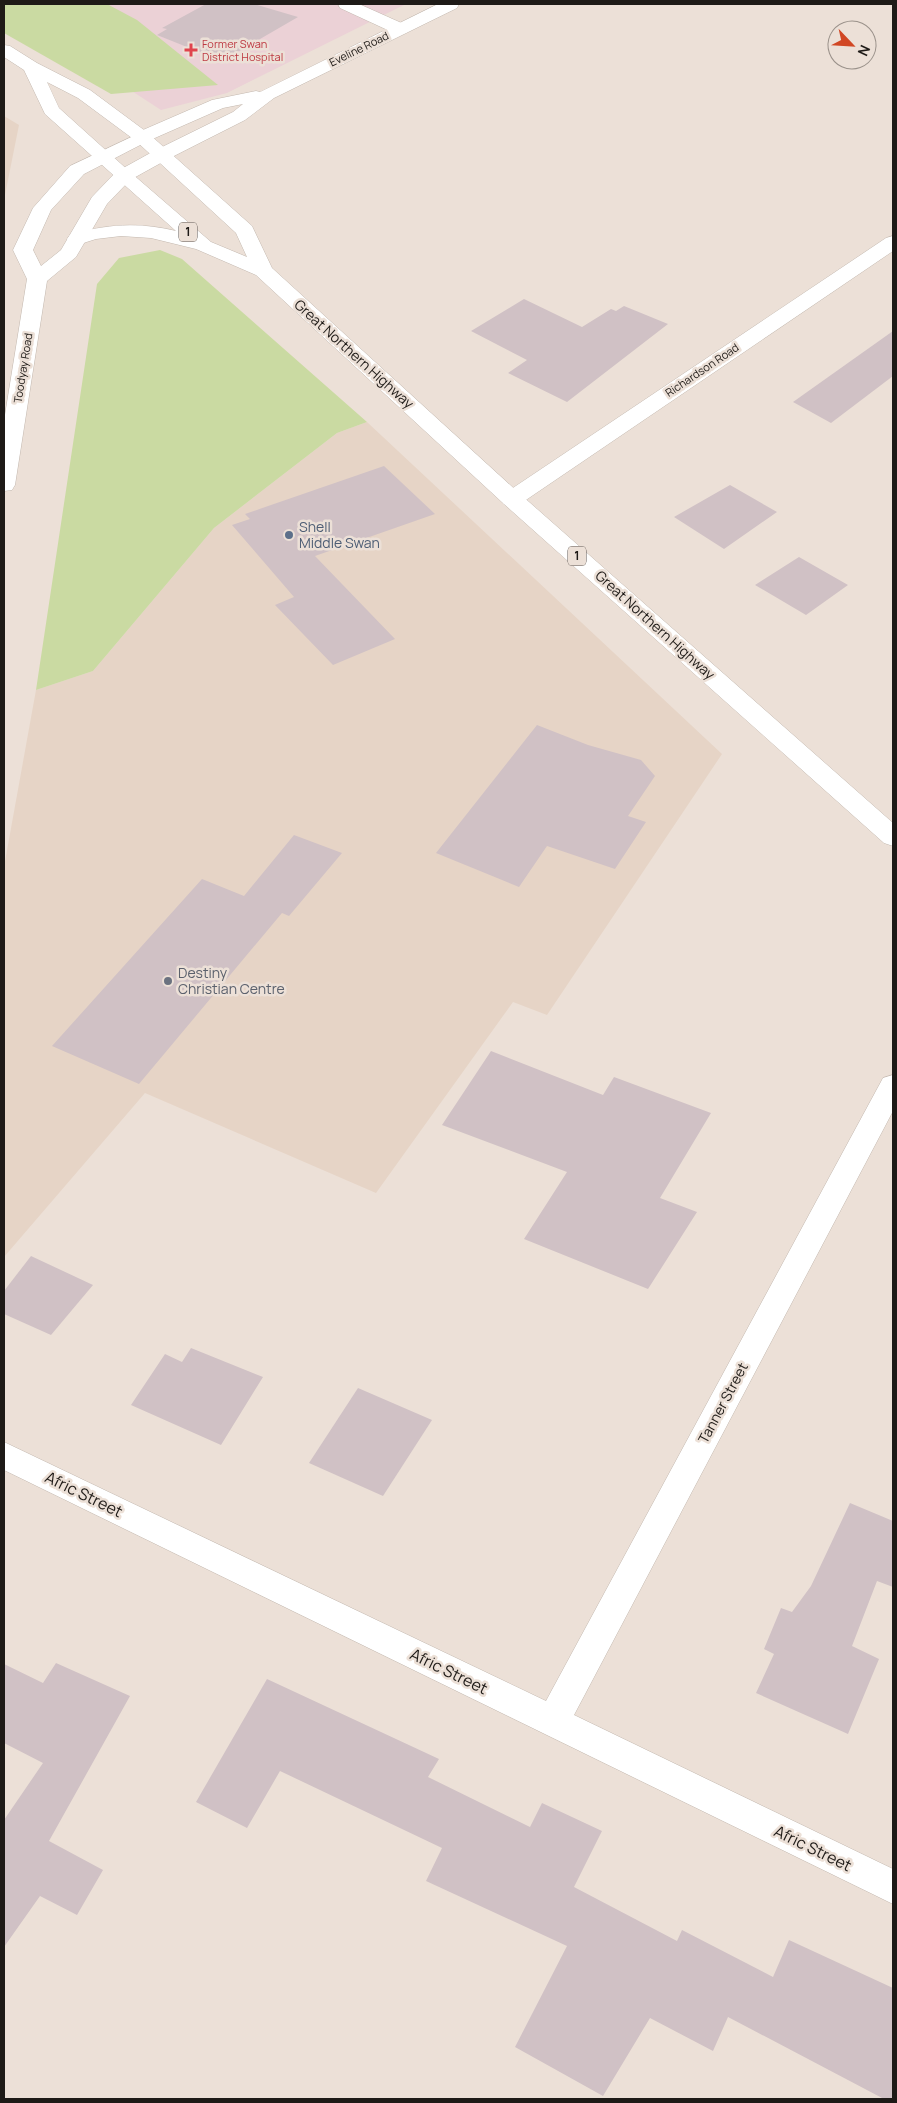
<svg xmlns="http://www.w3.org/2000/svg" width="897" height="2103" font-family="Manrope,sans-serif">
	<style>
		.built { fill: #e6d4c6 }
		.medical { fill: #ebd1d6 }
		.green { fill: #cadaa2 }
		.building { fill: #d0c1c5 }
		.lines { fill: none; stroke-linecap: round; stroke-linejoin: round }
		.service-casing { stroke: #c3b8af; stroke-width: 1 }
		.minor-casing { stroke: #c3b8af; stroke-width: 1 }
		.secondary-casing { stroke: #c3b8af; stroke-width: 1 }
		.primary-casing { stroke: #c3b8af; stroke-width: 1 }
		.service { fill: #fff; fill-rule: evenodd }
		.minor { fill: #fff; fill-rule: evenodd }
		.secondary { fill: #fff; fill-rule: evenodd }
		.primary { fill: #fff; fill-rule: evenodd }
		.health-dot { fill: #e0444e; stroke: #ece0d7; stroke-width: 2 }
		.service-dot { fill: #5c6f8a; stroke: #ece0d7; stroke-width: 2 }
		.worship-dot { fill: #6b7280; stroke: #ece0d7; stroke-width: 2 }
		.labels { text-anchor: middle; stroke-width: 5; stroke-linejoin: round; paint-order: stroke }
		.far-health-label { font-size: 11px; fill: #be3a42; stroke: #ece0d7; text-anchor: start }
		.far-street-label { font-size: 11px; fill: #1e1a17; stroke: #ece0d7 }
		.shield { fill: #ece0d7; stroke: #5c5551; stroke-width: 1 }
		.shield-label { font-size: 12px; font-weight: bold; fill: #1e1a17 }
		.street-label { font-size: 14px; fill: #1e1a17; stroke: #ece0d7 }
		.service-label { font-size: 14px; fill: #4e5e75; stroke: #ece0d7; text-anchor: start }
		.worship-label { font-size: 14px; fill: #5b616d; stroke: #ece0d7; text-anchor: start }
		.near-street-label { font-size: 16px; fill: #1e1a17; stroke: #ece0d7 }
	</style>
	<rect width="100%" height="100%" fill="#ece0d7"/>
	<!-- built -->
	<g class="built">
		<polygon points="4,116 19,125 4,200"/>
		<polygon points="367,422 722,754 547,1015 513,1002 376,1193 145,1093 4,1257 4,867 36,690 93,671 214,528 337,433"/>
	</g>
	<!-- medical -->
	<polygon class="medical" points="4,4 406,4 227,93 161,110 4,8"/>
	<!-- green -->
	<g class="green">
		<polygon points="4,4 107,4 137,20 218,85 111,94 4,33"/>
		<polygon points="160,250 182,259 367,422 337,433 214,528 93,671 36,690 97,284 119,258"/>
	</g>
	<!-- building -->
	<g class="building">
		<polygon points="206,4 254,4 298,17 222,61 157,35 167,29 162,28"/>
		<polygon points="524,299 582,327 611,309 616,311 624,306 668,324 567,402 508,373 527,360 471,331"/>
		<polygon points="893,331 893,376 831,423 793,402"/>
		<polygon points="384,466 435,514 315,556 395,639 333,665 275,605 294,597 232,525 250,519 245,514"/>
		<polygon points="730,485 777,512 724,549 674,517"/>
		<polygon points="799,557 848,585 806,615 755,585"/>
		<polygon points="537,725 588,745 641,760 655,776 628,816 646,822 615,869 547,846 519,887 436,853"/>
		<polygon points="294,835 342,853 289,916 282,913 139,1084 52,1046 202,879 244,896"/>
		<polygon points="491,1051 603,1095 614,1077 711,1113 660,1198 697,1212 648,1289 524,1239 567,1172 442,1125"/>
		<polygon points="31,1256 93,1285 51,1335 4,1314 4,1291"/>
		<polygon points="191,1348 263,1377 221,1445 131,1405 165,1354 182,1362"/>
		<polygon points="358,1388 432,1420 383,1496 309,1463"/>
		<polygon points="850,1503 893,1521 893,1587 877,1581 852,1646 879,1659 848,1734 756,1693 774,1654 764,1649 781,1608 792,1612 811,1586"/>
		<polygon points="56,1663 130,1696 49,1841 103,1870 77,1915 40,1896 4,1947 4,1820 43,1763 4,1743 4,1664 43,1683"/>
		<polygon points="267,1679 439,1759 428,1777 530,1827 542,1803 602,1831 574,1887 677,1941 682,1930 773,1977 789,1940 893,1988 893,2099 884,2099 728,2017 713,2051 650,2018 603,2096 515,2047 567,1946 426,1881 442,1848 280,1771 247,1828 196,1802"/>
	</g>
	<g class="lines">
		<!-- service casing -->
		<g class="service-casing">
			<polygon id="service" points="338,4 359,4 406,25 409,29 406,33 400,34 394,33 340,8"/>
		</g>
		<!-- minor casing -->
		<g class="minor-casing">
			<g id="minor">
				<polygon points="438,4 459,4 457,8 274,98 245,120 168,159 161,161 154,159 152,155 154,151 233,112 243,104 223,108 148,141 142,142 136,141 133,137 136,133 212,100 256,91 260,92"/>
				<polygon points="893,236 893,251 520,504 512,506 504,504 501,499 504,494 886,238"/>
				<polygon points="893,1075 893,1111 574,1715 893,1869 893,1904 4,1470 4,1442 546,1701 883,1078"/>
			</g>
		</g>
		<!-- secondary casing -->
		<g class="secondary-casing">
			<polygon id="secondary" points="142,132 148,133 151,137 148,141 84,174 51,210 33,250 41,266 61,250 92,197 116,172 154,151 161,149 168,151 170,155 168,159 130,180 107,204 76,257 47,281 15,485 12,490 4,491 4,421 27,279 13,250 33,208 70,166"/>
		</g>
		<!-- primary casing -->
		<g class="primary-casing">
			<path id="primary" d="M4,45L10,46L37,63L90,90L148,133L252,226L272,268L520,494L893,823V846L884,843L504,504L256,275L196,249L151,238L121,236L96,239L77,245L70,243L67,239L70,235C106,224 139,222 176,231L45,114L24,70L4,57ZM47,82L78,98L136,141L236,233L247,257L211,242L130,172L59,108Z"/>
		</g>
		<!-- service -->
		<use href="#service" class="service"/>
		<!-- minor -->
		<use href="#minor" class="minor"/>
		<!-- secondary -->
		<use href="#secondary" class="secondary"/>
		<!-- primary -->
		<use href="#primary" class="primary"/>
	</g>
	<!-- markers -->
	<path class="health-dot" d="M188.5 42.5h5v5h5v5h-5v5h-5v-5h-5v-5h5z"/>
	<circle class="service-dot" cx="289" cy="535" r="5"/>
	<circle class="worship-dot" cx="168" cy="981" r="5"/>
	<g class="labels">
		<!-- far-health labels -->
		<g class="far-health-label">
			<text x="202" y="48">Former Swan<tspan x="202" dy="13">District Hospital</tspan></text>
		</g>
		<!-- far-street labels -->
		<g class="far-street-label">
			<text transform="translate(359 49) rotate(-26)" y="4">Eveline Road</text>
			<text transform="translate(23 368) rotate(-81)" y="4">Toodyay Road</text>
			<text transform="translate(702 370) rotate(-34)" y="4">Richardson Road</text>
		</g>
		<!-- shield labels -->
		<g class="shield">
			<rect x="179" y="222.5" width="18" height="19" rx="4"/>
			<rect x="568" y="546.5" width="18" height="19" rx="4"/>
		</g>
		<g class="shield-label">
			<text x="188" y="236">1</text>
			<text x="577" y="560">1</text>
		</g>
		<!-- street labels -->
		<g class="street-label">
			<text transform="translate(354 354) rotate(42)" y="5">Great Northern Highway</text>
			<text transform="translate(655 625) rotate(42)" y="5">Great Northern Highway</text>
			<text transform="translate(723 1403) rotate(-62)" y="5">Tanner Street</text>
		</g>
		<!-- service labels -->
		<g class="service-label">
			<text x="299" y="532">Shell<tspan x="299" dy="16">Middle Swan</tspan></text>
		</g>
		<!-- worship labels -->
		<g class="worship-label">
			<text x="178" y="978">Destiny<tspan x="178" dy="16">Christian Centre</tspan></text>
		</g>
		<!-- near-street labels -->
		<g class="near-street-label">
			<text transform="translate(84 1494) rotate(26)" y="6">Afric Street</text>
			<text transform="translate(449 1671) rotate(26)" y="6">Afric Street</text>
			<text transform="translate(813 1848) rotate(26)" y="6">Afric Street</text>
		</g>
	</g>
	<!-- border -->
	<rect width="897" height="2103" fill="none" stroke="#1e1a17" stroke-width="10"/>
	<!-- north arrow -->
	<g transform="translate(852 45) rotate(115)"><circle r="24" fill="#ece0d7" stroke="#9a918a"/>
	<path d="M0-4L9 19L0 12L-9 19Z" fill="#d14724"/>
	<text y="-8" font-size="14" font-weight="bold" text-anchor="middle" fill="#1e1a17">N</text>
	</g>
</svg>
